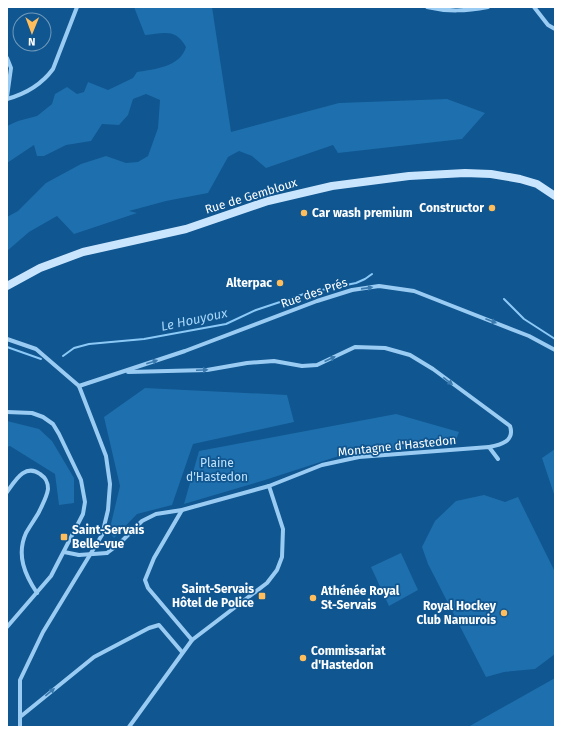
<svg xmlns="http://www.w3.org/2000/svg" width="562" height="734" font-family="'Fira Sans',sans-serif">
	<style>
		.green { fill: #1e6fae }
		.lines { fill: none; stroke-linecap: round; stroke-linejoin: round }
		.stream { stroke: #8bc9f7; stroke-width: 2 }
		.street { stroke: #9accf3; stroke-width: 4 }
		.secondary { stroke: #c9e5fd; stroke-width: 8 }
		.street-bridge { stroke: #9accf3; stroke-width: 4 }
		.oneway { fill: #3979ae }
		.poi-dot { fill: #ffbd5c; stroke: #105690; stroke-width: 1.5 }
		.labels { text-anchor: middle; stroke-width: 3.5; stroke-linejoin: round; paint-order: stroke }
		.street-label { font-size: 12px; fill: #fff; stroke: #105690 }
		.poi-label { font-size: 12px; font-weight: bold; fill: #fff; stroke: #105690; text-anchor: end }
		.park-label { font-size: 12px; fill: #c1e3fe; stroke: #105690 }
		.water-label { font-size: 13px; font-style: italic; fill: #a5d6fa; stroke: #105690 }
	</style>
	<rect width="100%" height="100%" fill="#105690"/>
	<!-- green -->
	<g class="green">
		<path d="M134,7H212L231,132L339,103L447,99L485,113L462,139L338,153L333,145L266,168L252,156L239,151L228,157L208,193L166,201L129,211L137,213L74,234L57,216L29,232L7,251V217L18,211L46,183L81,164L106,156L126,163L138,162L148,156L158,128L160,100L146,94L133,99L128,115L119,125L102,124L91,141L66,145L44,156H37L34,145L7,163V126L18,121L37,116L52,104L55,94L67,87L77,94L84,92L88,82L108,90L133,78L137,72C155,69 180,67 186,47C176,28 164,33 145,35Z"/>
		<polygon points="145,388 287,395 294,422 193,444 172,505 137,514 114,538 109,532 120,486 104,417"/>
		<polygon points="396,414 459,432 455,442 397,450 342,455 265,480 184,504 199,451"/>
		<polygon points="7,421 39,429 52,441 74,478 74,503 59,505 55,474 10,446 7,447"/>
		<polygon points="555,449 555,497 542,458"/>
		<polygon points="484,495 505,502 518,497 555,572 555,654 535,669 504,672 486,677 428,564 422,547 435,521 456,501"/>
		<polygon points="401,553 418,590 389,606 371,567"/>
		<polygon points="555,678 555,727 468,727"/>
	</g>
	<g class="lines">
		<!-- stream -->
		<g class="stream">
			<polyline points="504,299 524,319 555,339"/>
			<polyline points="7,347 41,359"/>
			<polyline points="63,356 74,348 89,344 144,339 226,324 256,310 307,293 356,283 365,279 372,274"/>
		</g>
		<!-- street -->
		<g class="street">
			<path d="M427,7C448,12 466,11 488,7"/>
			<polyline points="534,7 548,25 555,29"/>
			<polyline points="7,58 11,68 7,97"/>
			<path d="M7,99C25,94 42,84 53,69L77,7"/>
			<polyline points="7,339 36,349 79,386 106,456 110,484 108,510 102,535 43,632 20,680 20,727"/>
			<path d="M128,372L207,370L247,363L274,361L302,366L317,365L355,347L385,348L410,355L433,369L510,426C515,441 501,445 489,447"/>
			<polyline points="79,386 185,351 317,301 352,290 379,286 414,291 529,336 555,350"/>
			<polyline points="7,412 32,413 43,417 53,424 59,434 81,480 85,502 83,514 51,576 7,627"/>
			<path d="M7,492C15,481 25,463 40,474C46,478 48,482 48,489C47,497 42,505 39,512C35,519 30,526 26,533C16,555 25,575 37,593"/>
			<polyline points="182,510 154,558 145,580 148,588 192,640"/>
			<polyline points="64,552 79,555"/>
			<polyline points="107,553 119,544 142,521 156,514 182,510 269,486 322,465 359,457 489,447 498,459"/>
			<polyline points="20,717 94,657 149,628 159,625 182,652"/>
			<polyline points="129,727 192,640 267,583 277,570 282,557 283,529 269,486"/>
		</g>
		<!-- secondary -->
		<polyline class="secondary" points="7,286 40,268 83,252 186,229 268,201 332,186 409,176 465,173 491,174 520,179 537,184 555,196"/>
		<!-- street-bridge -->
		<polyline class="street-bridge" points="79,555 107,553"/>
	</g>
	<!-- one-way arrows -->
	<defs><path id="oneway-solid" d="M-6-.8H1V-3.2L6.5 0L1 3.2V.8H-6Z"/></defs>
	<g class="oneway">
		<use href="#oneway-solid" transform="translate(367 288) rotate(-8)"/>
		<use href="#oneway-solid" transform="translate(491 321) rotate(21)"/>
		<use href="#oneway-solid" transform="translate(330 359) rotate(-25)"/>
		<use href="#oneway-solid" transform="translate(152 362) rotate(-18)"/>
		<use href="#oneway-solid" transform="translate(202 370) rotate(-2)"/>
		<use href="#oneway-solid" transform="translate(448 381) rotate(38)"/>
		<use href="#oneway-solid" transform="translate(50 692) rotate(-39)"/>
	</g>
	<!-- markers -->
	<g class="poi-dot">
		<circle cx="492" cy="208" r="4"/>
		<circle cx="304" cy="213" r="4"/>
		<circle cx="280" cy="283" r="4"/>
		<rect x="60" y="533" width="8" height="8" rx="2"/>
		<rect x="258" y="592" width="8" height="8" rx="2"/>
		<circle cx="313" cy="598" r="4"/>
		<circle cx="504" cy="613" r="4"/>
		<circle cx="303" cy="658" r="4"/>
	</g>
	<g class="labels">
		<!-- street labels -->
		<g class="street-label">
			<text transform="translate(251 196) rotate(-17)" y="4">Rue de Gembloux</text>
			<text transform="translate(314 293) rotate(-19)" y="4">Rue des Prés</text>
			<text transform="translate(397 446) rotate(-6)" y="4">Montagne d'Hastedon</text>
		</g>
		<!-- poi labels -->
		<g class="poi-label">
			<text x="484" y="212">Constructor</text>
			<text x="312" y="217" text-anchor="start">Car wash premium</text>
			<text x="272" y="287">Alterpac</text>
			<text x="72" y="534" text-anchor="start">Saint-Servais<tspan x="72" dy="14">Belle-vue</tspan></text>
			<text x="254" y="593">Saint-Servais<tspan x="254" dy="14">Hôtel de Police</tspan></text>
			<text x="321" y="595" text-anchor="start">Athénée Royal<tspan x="321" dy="14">St-Servais</tspan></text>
			<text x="496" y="610">Royal Hockey<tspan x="496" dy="14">Club Namurois</tspan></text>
			<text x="311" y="655" text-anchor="start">Commissariat<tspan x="311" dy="14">d'Hastedon</tspan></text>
		</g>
		<!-- park labels -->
		<g class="park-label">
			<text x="217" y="467">Plaine<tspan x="217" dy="14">d'Hastedon</tspan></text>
		</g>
		<!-- water labels -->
		<g class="water-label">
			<text transform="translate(194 319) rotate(-12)" y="5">Le Houyoux</text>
		</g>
	</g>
	<!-- border -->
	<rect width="562" height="734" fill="none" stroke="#ffffff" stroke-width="16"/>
	<!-- north arrow -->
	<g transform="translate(32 32) rotate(181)"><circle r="19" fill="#105690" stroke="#709abc"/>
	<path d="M0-3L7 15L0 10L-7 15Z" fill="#ffbd5c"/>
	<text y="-6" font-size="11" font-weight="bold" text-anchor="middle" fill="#ffffff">N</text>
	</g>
</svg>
